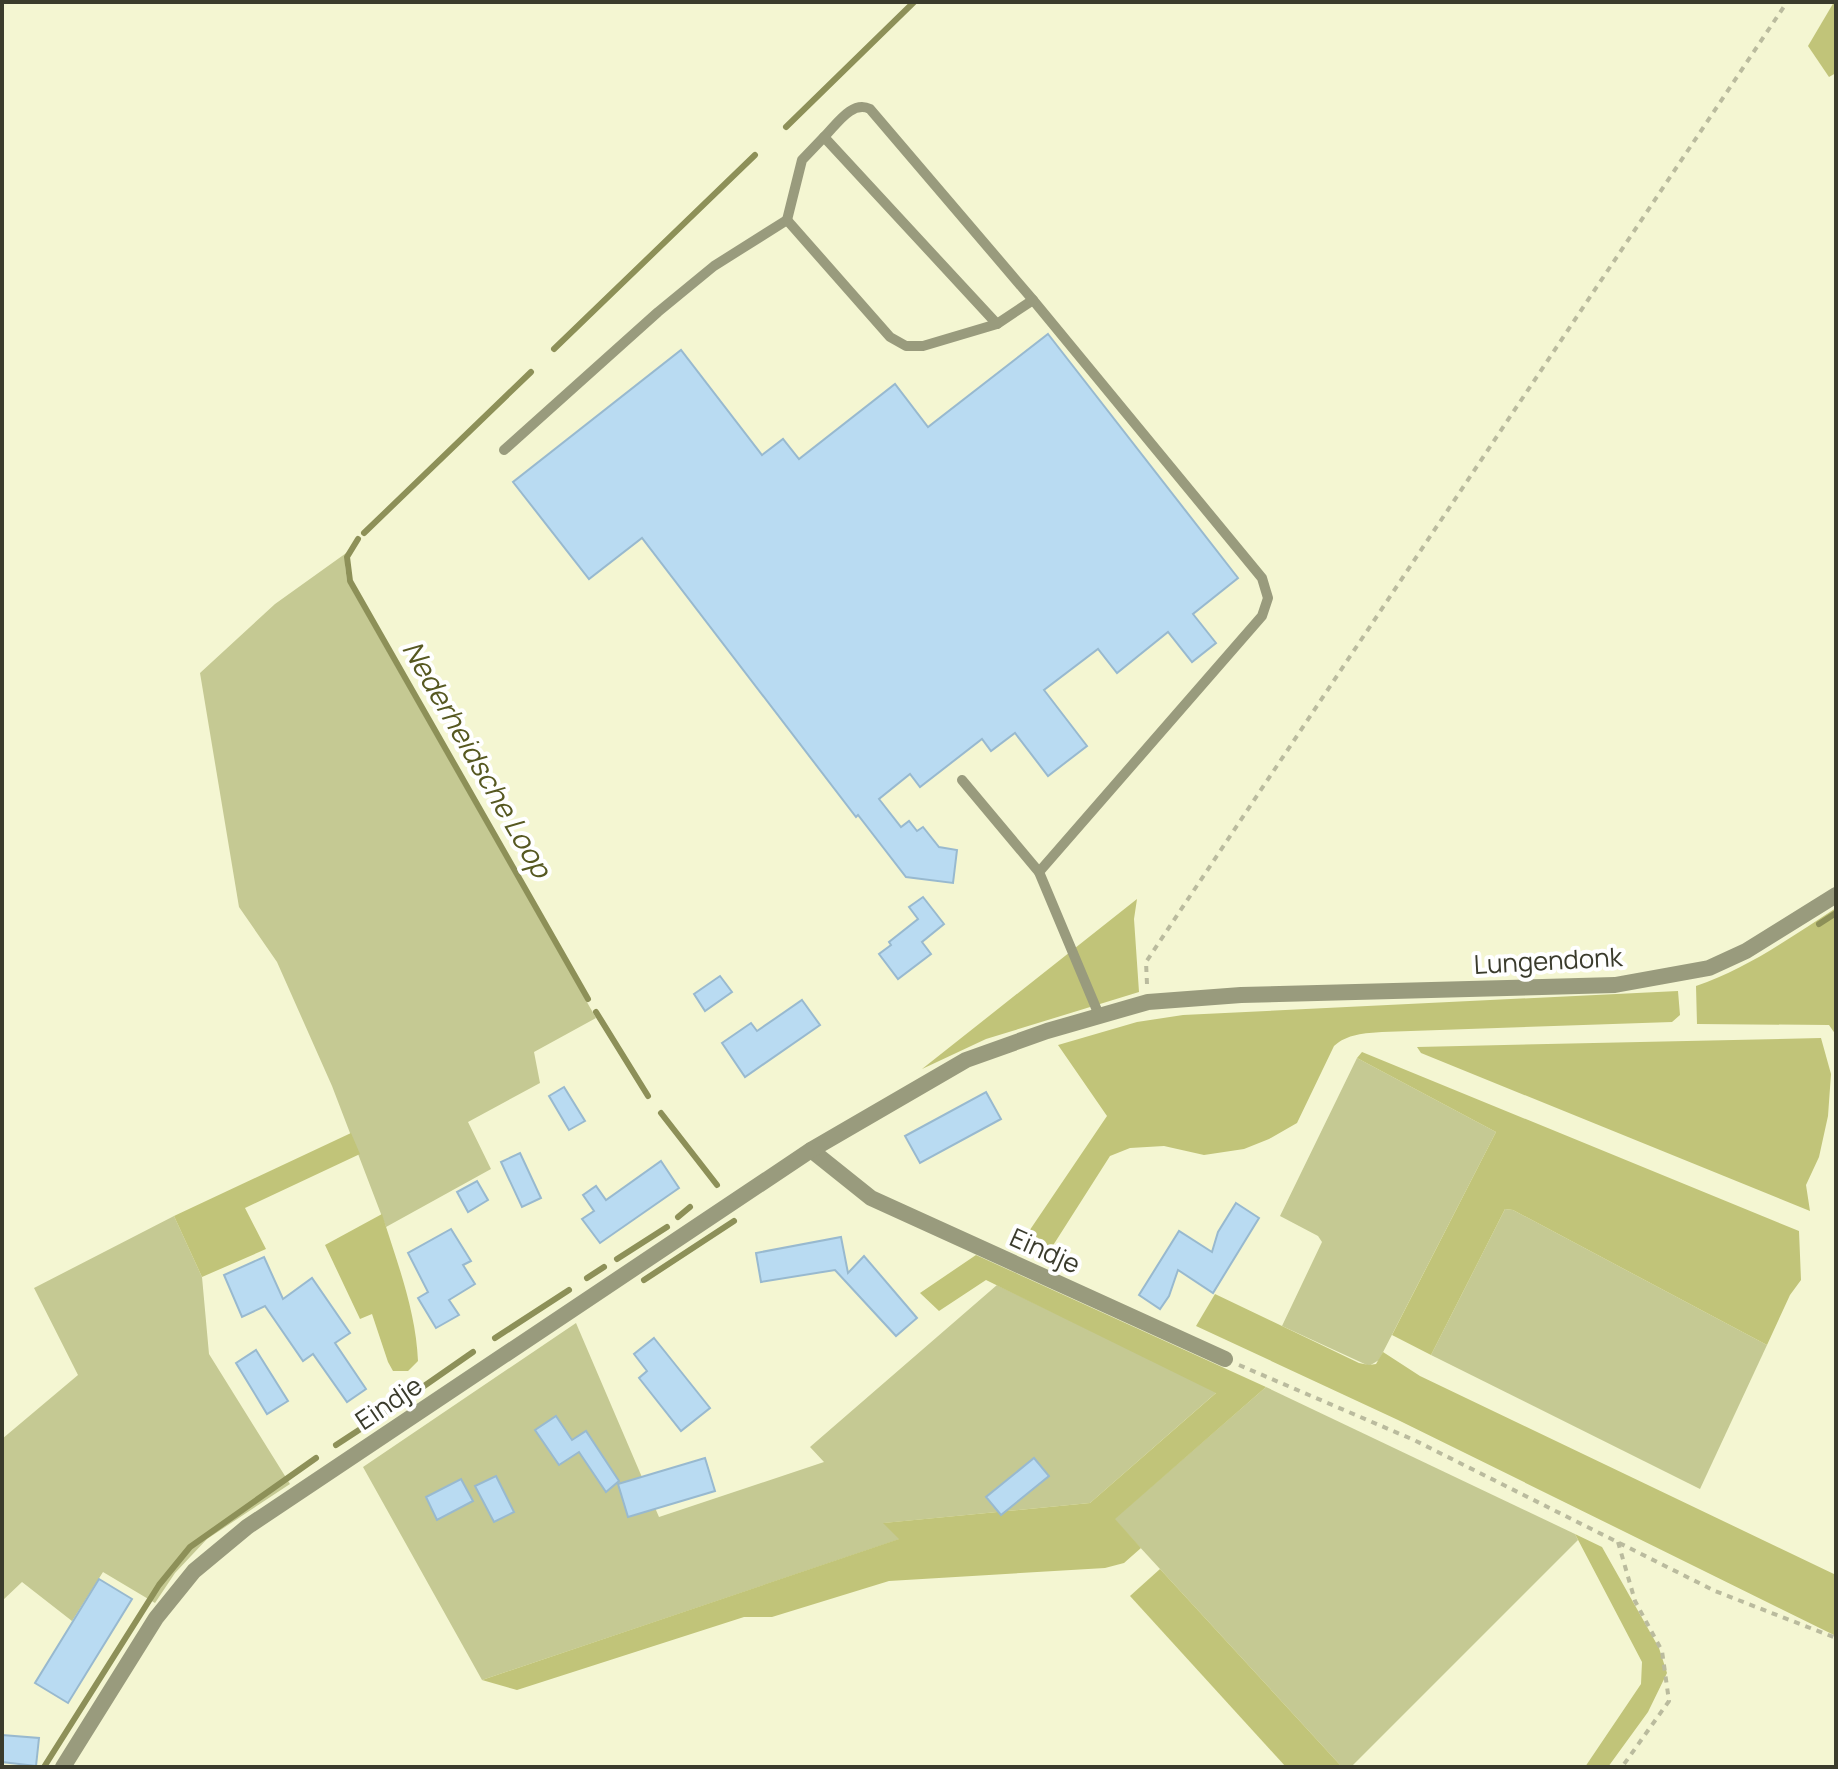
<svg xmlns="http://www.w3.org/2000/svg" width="1838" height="1769" font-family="Manrope,sans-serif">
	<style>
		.green { fill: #c5c993 }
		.forest { fill: #c1c479 }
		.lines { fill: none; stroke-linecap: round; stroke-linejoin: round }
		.stream { stroke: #8d9058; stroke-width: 6 }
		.building { fill: #b9dbf2; stroke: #98b9cf; stroke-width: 2 }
		.path { stroke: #babb9e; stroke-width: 4; stroke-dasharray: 6 6; stroke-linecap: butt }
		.service { stroke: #999b7d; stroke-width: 10 }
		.minor { stroke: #999b7d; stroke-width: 16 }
		.labels { text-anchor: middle; stroke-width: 8; stroke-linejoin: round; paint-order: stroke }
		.street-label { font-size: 26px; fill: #3a3b2c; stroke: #fff }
		.water-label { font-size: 28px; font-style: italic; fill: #565821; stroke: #fff }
	</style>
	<rect width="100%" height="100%" fill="#f4f6d2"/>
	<!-- green -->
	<g class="green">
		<polygon points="349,551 345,565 347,581 596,1018 534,1052 540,1083 468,1122 491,1169 386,1227 332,1086 277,962 239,907 200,673 275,604"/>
		<polygon points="1357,1058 1496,1132 1379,1360 1369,1366 1282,1326 1322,1242 1318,1236 1280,1216"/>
		<polygon points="1505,1209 1513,1210 1767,1345 1700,1489 1431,1355"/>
		<polygon points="174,1216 202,1277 209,1354 290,1484 207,1539 175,1573 155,1603 103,1572 72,1621 22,1582 2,1601 2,1439 78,1375 34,1288"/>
		<polygon points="997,1285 1217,1392 1090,1503 884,1523 900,1539 482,1680 363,1467 576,1323 659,1517 824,1462 810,1447"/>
		<polygon points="1266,1387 1575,1534 1578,1540 1351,1767 1342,1767 1114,1519"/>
	</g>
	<!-- forest -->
	<g class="forest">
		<polygon points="1834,2 1836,73 1829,77 1808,46"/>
		<polygon points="1137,899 1134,919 1139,992 986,1039 922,1069"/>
		<path d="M1836,908V1035L1829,1025L1697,1024L1696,986C1747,969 1791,937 1836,908Z"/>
		<path d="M1678,991L1680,1015L1672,1022L1382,1032C1365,1033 1347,1034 1334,1046L1297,1123L1269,1139L1244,1149L1204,1155L1164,1146L1130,1148L1110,1156L1045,1258L1019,1246L1107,1116L1058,1045L1137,1022L1183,1015Z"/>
		<polygon points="1821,1038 1831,1074 1828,1116 1819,1157 1806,1185 1810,1211 1421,1053 1417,1047"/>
		<polygon points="1362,1052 1799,1231 1801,1280 1790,1295 1767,1345 1513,1210 1505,1209 1431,1355 1392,1335 1496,1132 1357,1058"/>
		<polygon points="351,1133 360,1154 245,1208 266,1249 202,1277 174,1216"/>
		<path d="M382,1214C397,1262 416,1311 418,1361L408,1371H393L388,1362L372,1314L360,1319L325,1245Z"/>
		<polygon points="976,1255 1266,1387 1115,1519 1141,1548 1124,1563 1105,1568 889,1581 772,1617 744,1617 517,1690 482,1680 899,1539 883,1523 1090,1503 1216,1393 986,1280 939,1311 920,1293"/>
		<polygon points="1215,1294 1359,1363 1369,1365 1376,1364 1383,1352 1420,1376 1836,1575 1836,1636 1398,1420 1196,1326"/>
		<polygon points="1575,1534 1602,1547 1659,1648 1667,1673 1648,1712 1608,1767 1585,1767 1641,1684 1642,1662"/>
		<polygon points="1160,1569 1342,1767 1286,1767 1130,1596"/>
	</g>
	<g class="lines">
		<!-- stream -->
		<g class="stream">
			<polyline points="786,127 914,2"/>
			<polyline points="554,349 755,155"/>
			<polyline points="364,533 531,372"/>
			<polyline points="358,539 347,557 350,581 588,999"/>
			<polyline points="1819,924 1836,913"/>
			<polyline points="596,1012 648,1096"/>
			<polyline points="661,1113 717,1185"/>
			<polyline points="678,1217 690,1207"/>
			<polyline points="617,1259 667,1227"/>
			<polyline points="587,1278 604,1267"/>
			<polyline points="644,1280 734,1221"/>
			<polyline points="495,1338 569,1290"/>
			<polyline points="404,1400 473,1352"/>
			<polyline points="336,1445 385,1413"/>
			<polyline points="44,1767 159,1585 190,1547 316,1458"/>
		</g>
	</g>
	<!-- building -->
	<g class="building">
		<polygon points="1048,334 1238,578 1193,614 1216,643 1192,662 1168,632 1117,673 1098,649 1044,690 1087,746 1048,776 1015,733 991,751 982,739 920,787 910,774 879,799 901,827 909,821 917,831 923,827 939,847 957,850 953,883 906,877 858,815 856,817 642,538 589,579 513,482 681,350 762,455 783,439 799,459 895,384 928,427"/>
		<polygon points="923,897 944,924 922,942 931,954 898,979 879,954 891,945 889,942 918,919 909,907"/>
		<polygon points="720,976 732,992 705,1011 694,994"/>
		<polygon points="802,1000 820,1025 745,1077 722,1043 751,1023 757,1031"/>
		<polygon points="564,1087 585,1121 569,1130 549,1096"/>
		<polygon points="986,1092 1001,1119 920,1163 905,1136"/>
		<polygon points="520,1153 541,1198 522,1207 501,1162"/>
		<polygon points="661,1161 679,1188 600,1243 582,1219 594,1211 583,1195 596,1186 606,1200"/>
		<polygon points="477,1181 488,1200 468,1212 457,1192"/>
		<polygon points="1236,1203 1259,1218 1213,1293 1178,1270 1169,1296 1160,1309 1139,1295 1179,1231 1212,1252 1218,1232"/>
		<polygon points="451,1229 471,1261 463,1265 475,1284 449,1300 459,1315 436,1328 418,1298 428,1292 408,1253"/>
		<polygon points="841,1237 848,1273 864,1256 917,1318 896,1336 835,1270 761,1282 756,1253"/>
		<polygon points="264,1257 283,1299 312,1278 350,1333 335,1343 366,1389 347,1402 313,1354 303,1361 265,1306 242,1317 224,1275"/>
		<polygon points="654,1338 710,1408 681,1431 639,1378 647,1371 634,1354"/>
		<polygon points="256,1350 288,1401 267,1414 236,1363"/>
		<polygon points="556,1416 572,1440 586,1431 619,1481 606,1492 579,1452 559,1465 535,1430"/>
		<polygon points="705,1458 715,1491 628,1517 618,1484"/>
		<polygon points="1034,1458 1049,1476 1001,1515 986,1497"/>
		<polygon points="496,1476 514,1512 494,1522 475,1486"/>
		<polygon points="461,1479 473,1501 437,1520 426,1497"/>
		<polygon points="99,1579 132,1599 68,1703 35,1683"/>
		<polygon points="2,1735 39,1738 36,1766 2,1762"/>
	</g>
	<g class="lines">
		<!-- path -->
		<g class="path">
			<polyline points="1147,984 1146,962 1787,2"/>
			<polyline points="1239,1365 1414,1440 1715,1591 1836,1638"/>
			<polyline points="1618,1542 1635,1601 1662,1651 1669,1701 1622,1767"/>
		</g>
		<!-- service -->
		<g class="service">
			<polyline points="787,220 802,160 824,137"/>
			<path d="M997,324L824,137C837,124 852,100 870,109L1033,300L1262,578L1268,598L1262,616L1039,872"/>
			<polyline points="504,450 658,312 714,266 787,220 890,337 906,346 923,346 997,324 1033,300"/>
			<polyline points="962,780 1039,872 1099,1015"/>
		</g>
		<!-- minor -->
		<g class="minor">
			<polyline points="811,1150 871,1198 1225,1359"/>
			<polyline points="63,1767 156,1618 194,1571 247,1527 811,1150 966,1060 1047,1031 1148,1002 1241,995 1615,985 1709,968 1746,951 1836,895"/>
		</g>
	</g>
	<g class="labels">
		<!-- street labels -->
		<g class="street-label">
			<text transform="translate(1548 961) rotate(-3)" y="9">Lungendonk</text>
			<text transform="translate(1045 1251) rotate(24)" y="9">Eindje</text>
			<text transform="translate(389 1403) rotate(-34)" y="9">Eindje</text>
		</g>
		<!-- water labels -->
		<g class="water-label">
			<text transform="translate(477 759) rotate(60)" y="10">Nederheidsche Loop</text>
		</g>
	</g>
	<!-- border -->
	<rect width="1838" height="1769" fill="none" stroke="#3a3b2c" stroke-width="8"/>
</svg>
